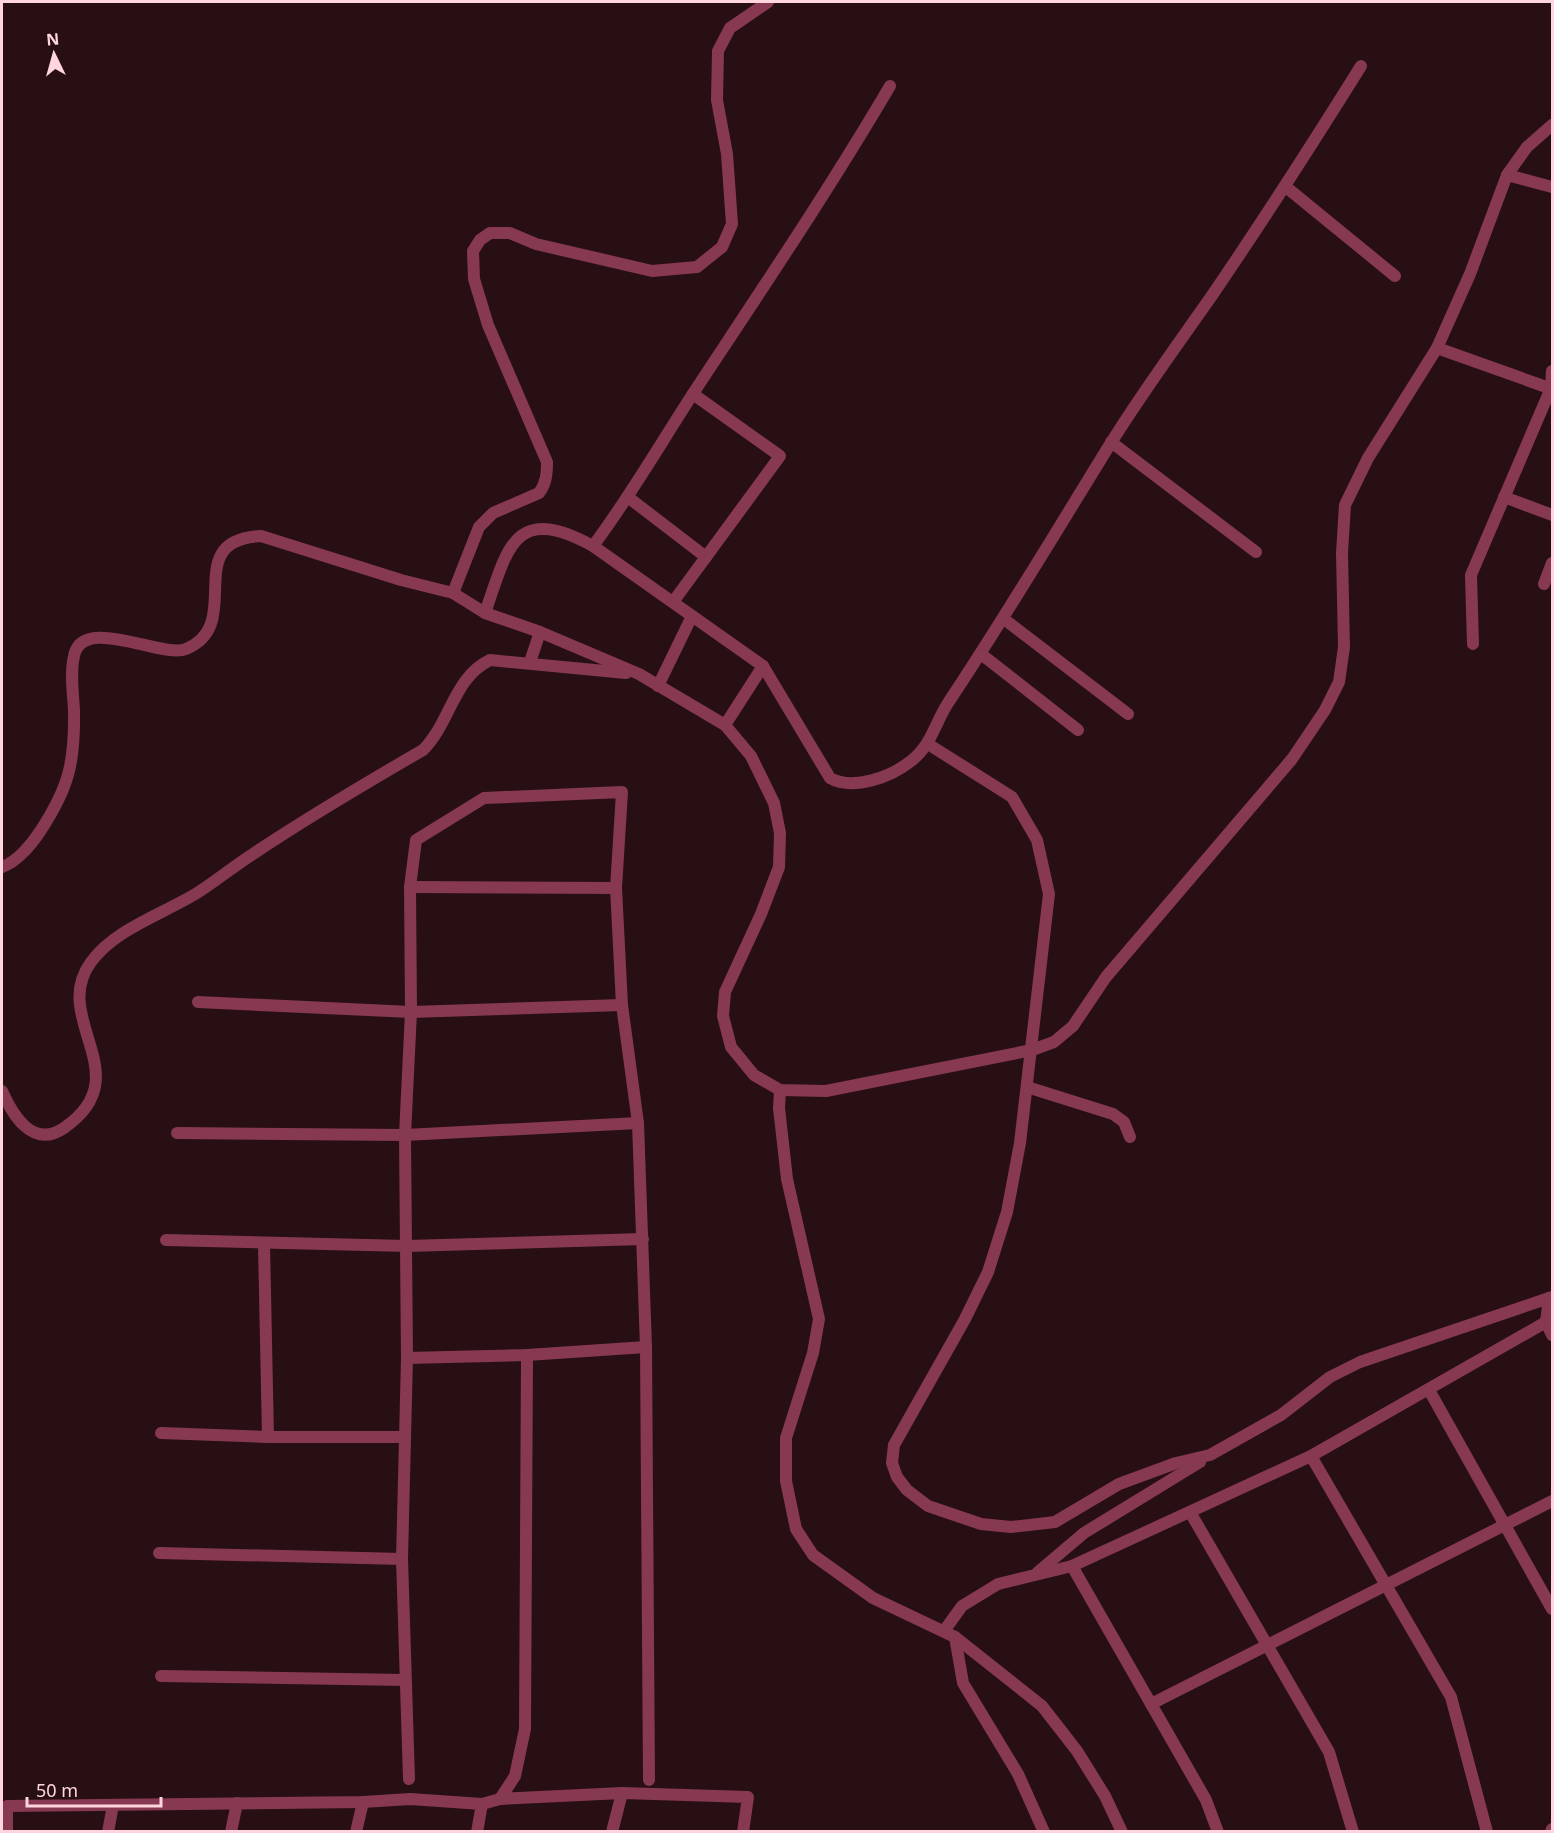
<svg xmlns="http://www.w3.org/2000/svg" width="1554" height="1833" font-family="'Noto Sans',sans-serif">
	<style>
		.lines { fill: none; stroke-linecap: round; stroke-linejoin: round }
		.street { stroke: #873951; stroke-width: 12 }
	</style>
	<rect width="100%" height="100%" fill="#270f13"/>
	<g class="lines">
		<!-- street -->
		<g class="street">
			<path d="M890,86C830,188 764,286 698,386C663,439 632,494 593,546L763,666L830,778C853,791 891,777 911,761C931,746 935,723 948,703C1004,619 1056,532 1109,446C1141,394 1178,344 1213,294C1264,219 1313,143 1361,66"/>
			<polyline points="1507,175 1552,187"/>
			<polyline points="1286,187 1395,276"/>
			<polyline points="1437,348 1552,389"/>
			<polyline points="1111,442 1256,552"/>
			<polyline points="1504,497 1552,515"/>
			<polyline points="629,498 706,557"/>
			<polyline points="1544,584 1552,563"/>
			<path d="M453,593L479,527L493,513L539,493C546,484 547,474 547,462L488,325L474,279L473,251L480,240L490,233H510L536,244L652,271L697,267L722,247L732,224L727,154L717,100L718,51L730,28L768,2"/>
			<polyline points="673,602 780,456 693,394"/>
			<path d="M485,613C508,547 514,503 593,546"/>
			<polyline points="1004,619 1128,714"/>
			<polyline points="1473,644 1471,575 1551,388 1552,371"/>
			<polyline points="981,654 1078,730"/>
			<polyline points="530,662 540,632"/>
			<polyline points="658,686 692,616"/>
			<polyline points="725,725 763,666"/>
			<polyline points="928,744 1012,797 1037,840 1049,894 1020,1143 1007,1212 988,1272 965,1319 894,1445 892,1463 897,1477 907,1490 928,1506 981,1524 1011,1527 1055,1522 1119,1484 1176,1463 1210,1455 1281,1415 1330,1377 1360,1362 1552,1297"/>
			<path d="M2,867C17,862 32,844 41,830C69,787 75,762 74,710C73,693 70,673 74,656C82,614 163,659 186,649C247,624 178,540 261,536L401,580L453,593L485,613L540,632L639,674L725,725L751,756L774,803L780,833L779,867L761,914L725,992L723,1016L731,1047L754,1075L780,1090L826,1091L1032,1050L1054,1042L1073,1026L1106,977L1292,759L1325,710L1339,682L1344,647L1342,553L1345,505L1368,458L1437,348L1470,274L1507,175L1527,147L1552,125"/>
			<polyline points="410,887 616,888"/>
			<polyline points="198,1002 411,1012 622,1005"/>
			<polyline points="1027,1087 1113,1114 1124,1122 1130,1137"/>
			<polyline points="780,1090 779,1108 787,1179 819,1319 813,1353 786,1438 786,1481 796,1529 813,1555 873,1598 955,1637 1042,1706 1077,1751 1105,1796 1122,1832"/>
			<path d="M2,1091C13,1116 33,1149 64,1128C141,1075 49,1019 91,962C115,929 163,914 197,893C216,881 234,866 253,854C308,817 366,783 423,750C451,722 453,678 490,660L626,673"/>
			<polyline points="177,1133 405,1135 638,1123"/>
			<polyline points="166,1240 407,1246 643,1239"/>
			<polyline points="264,1245 268,1437"/>
			<polyline points="1549,1298 1546,1322 1552,1335"/>
			<polyline points="407,1358 527,1355 646,1347"/>
			<polyline points="1429,1390 1552,1609"/>
			<polyline points="161,1433 268,1437 404,1437"/>
			<polyline points="1311,1456 1451,1697 1487,1832"/>
			<polyline points="1190,1512 1329,1752 1353,1832"/>
			<polyline points="159,1553 402,1559"/>
			<polyline points="1072,1566 1206,1800 1218,1832"/>
			<polyline points="1038,1572 1084,1533 1200,1462"/>
			<polyline points="944,1631 962,1606 998,1584 1072,1566 1311,1456 1546,1322"/>
			<polyline points="955,1637 963,1683 1018,1774 1044,1832"/>
			<polyline points="161,1676 405,1680"/>
			<polyline points="1151,1704 1552,1501"/>
			<polyline points="409,1779 402,1559 407,1358 405,1135 411,1012 410,887 416,840 484,798 622,792 616,888 622,1005 638,1123 646,1347 649,1780"/>
			<polyline points="500,1799 515,1776 525,1729 527,1355"/>
			<polyline points="7,1832 7,1806 363,1802 410,1799 482,1804 500,1799 622,1793 748,1797 743,1832"/>
			<polyline points="108,1832 113,1805"/>
			<polyline points="231,1832 237,1803"/>
			<polyline points="356,1832 363,1802"/>
			<polyline points="477,1832 482,1804"/>
			<polyline points="612,1832 622,1793"/>
			<polyline points="1551,1832 1552,1829"/>
		</g>
	</g>
	<!-- border -->
	<rect width="1554" height="1833" fill="none" stroke="#ffd5de" stroke-width="6"/>
	<!-- north arrow -->
	<g transform="translate(54 54) rotate(355)" stroke="#270f13" stroke-width="4.5" paint-order="stroke">
	<path d="M0-4.5L10 22L0 15L-10 22Z" fill="#ffd5de"/>
	<text y="-9" font-size="16" font-weight="bold" text-anchor="middle" fill="#ffd5de">N</text>
	</g>
	<!-- scale -->
	<path d="M27 1797v9h134v-9" fill="none" stroke="#ffd5de" stroke-width="3"/>
	<text x="36" y="1797" font-size="18" fill="#ffd5de" stroke="#270f13" stroke-width="4.5" paint-order="stroke">50 m</text>
</svg>
